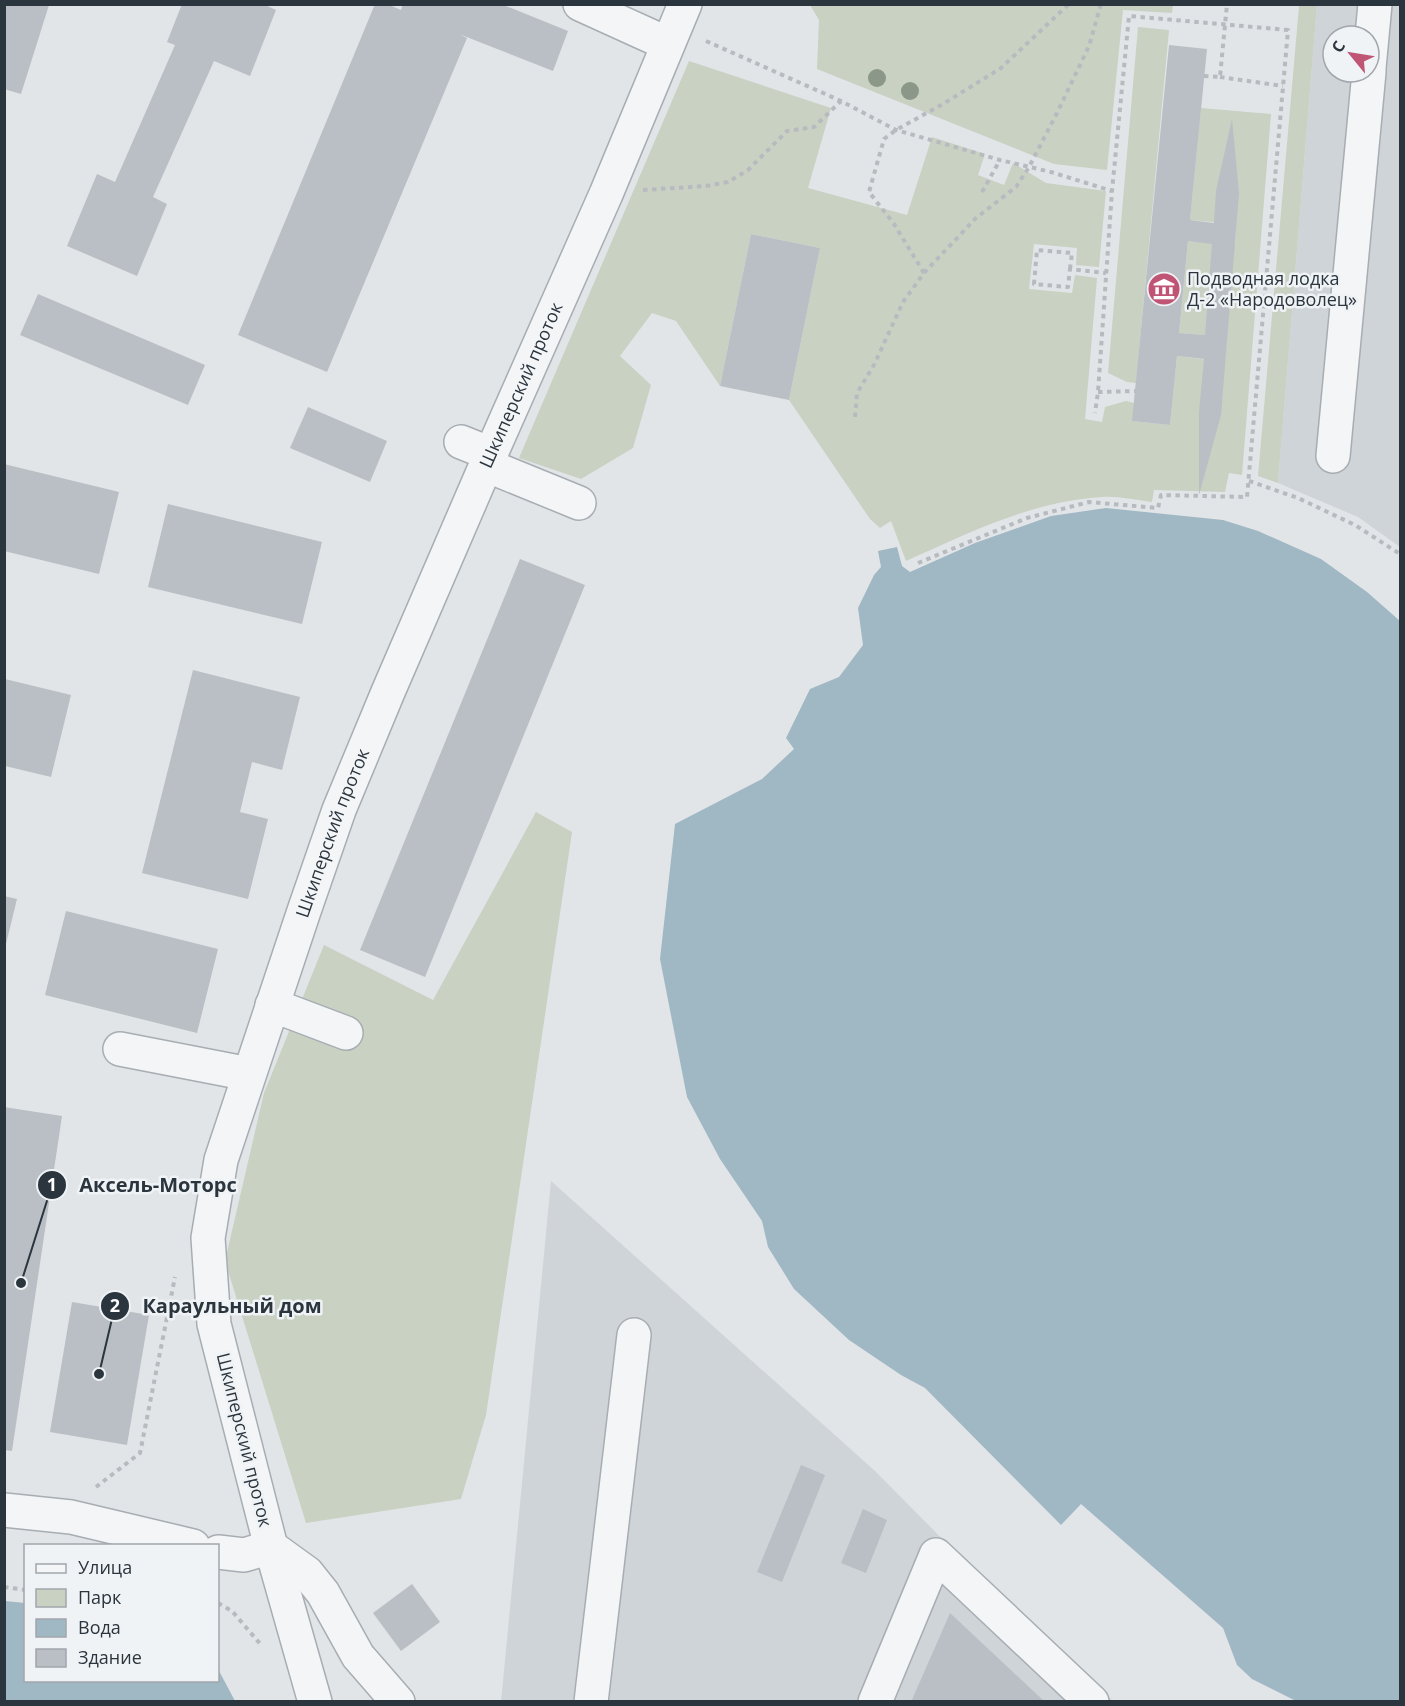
<svg xmlns="http://www.w3.org/2000/svg" width="1405" height="1706" font-family="'Open Sans',sans-serif">
	<style>
		.built { fill: #cfd4d9; fill-rule: evenodd }
		.green { fill: #c9d1c3 }
		.water { fill: #a0b7c4 }
		.building { fill: #b9bfc4; fill-rule: evenodd }
		.lines { fill: none; stroke-linecap: round; stroke-linejoin: round }
		.minor-casing { stroke: #a7adb2; stroke-width: 36 }
		.path { stroke: #b7bbc0; stroke-width: 4; stroke-dasharray: 4.5 4.5; stroke-linecap: butt }
		.minor { stroke: #f3f5f7; stroke-width: 33 }
		.tree { fill: #8b9788 }
		.labels { text-anchor: middle; stroke-width: 5; stroke-linejoin: round; paint-order: stroke }
		.poi-label { font-size: 18px; fill: #2b353e; stroke: #f0f3f6; text-anchor: start }
		.street-label { font-size: 18px; fill: #2b353e; stroke: #f0f3f6 }
		.leader { fill: none; stroke: #2b353e; stroke-width: 2 }
		.callout-dot { fill: #2b353e; stroke: #f0f3f6; stroke-width: 2 }
		.mark-label { font-size: 18px; text-anchor: middle; font-weight: bold; fill: #fff }
		.callout-label { font-size: 20px; text-anchor: middle; font-weight: bold; fill: #2b353e; stroke: #f0f3f6; stroke-width: 5; stroke-linejoin: round; paint-order: stroke }
	</style>
	<rect width="100%" height="100%" fill="#e1e5e8"/>
	<!-- built -->
	<g class="built">
		<path d="M1317,5H1400V547L1358,517L1278,483ZM1333,36H1369V72H1333Z"/>
		<polygon points="551,1181 875,1471 977,1574 1113,1701 501,1702"/>
	</g>
	<!-- green -->
	<g class="green">
		<polygon points="810,5 1173,5 1172,13 1123,10 1107,170 1054,164 817,69 819,20"/>
		<polygon points="1286,5 1317,5 1278,483 1258,476 1299,6"/>
		<polygon points="1138,27 1169,30 1136,383 1127,382 1108,373"/>
		<path d="M689,61L831,108L808,188L907,215L932,137L985,154L978,175L1004,185L1013,163L1046,183L1106,191L1099,267L1076,265L1077,248L1034,244L1029,289L1072,293L1075,275L1097,278L1085,419L1102,422L1105,407L1126,401L1134,403L1133,421L1170,425L1177,356L1225,362L1227,337L1179,333L1188,241L1235,245L1236,224L1190,220L1201,108L1271,114L1242,475L1229,473L1225,492L1154,490L1152,502C1135,500 1118,496 1102,497C1033,501 968,533 906,561L891,521L880,528L870,519L789,400L820,248L751,234L720,386L676,321L652,313L620,356L651,385L633,448L581,479L519,458Z"/>
		<polygon points="536,812 572,832 486,1415 461,1499 306,1523 225,1261 264,1093 324,945 433,1000"/>
	</g>
	<!-- water -->
	<g class="water">
		<polygon points="1106,508 1223,520 1258,531 1321,559 1367,592 1400,621 1400,1701 1296,1701 1252,1679 1237,1665 1223,1628 1081,1504 1061,1525 925,1388 901,1375 849,1340 794,1289 768,1247 762,1221 720,1159 687,1097 660,959 675,824 762,779 794,749 786,738 810,689 839,677 863,645 858,608 874,575 881,567 878,551 897,547 902,566 910,572 975,543 1051,516"/>
		<polygon points="5,1601 25,1603 26,1680 218,1680 218,1669 235,1701 5,1701"/>
	</g>
	<!-- building -->
	<g class="building">
		<polygon points="182,4 263,4 276,10 250,76 214,61 153,197 167,204 137,276 67,246 97,174 115,182 175,45 167,42"/>
		<polygon points="375,4 387,4 401,10 403,4 501,4 568,31 553,71 459,34 467,38 327,372 238,335"/>
		<polygon points="4,5 49,5 21,94 4,89"/>
		<path d="M1169,45L1207,49L1190,220L1214,223L1216,191L1232,119L1239,193L1221,415L1199,495V412L1204,359L1177,356L1170,425L1132,421ZM1188,241L1212,244L1205,335L1179,333Z"/>
		<polygon points="751,234 820,248 789,400 720,386"/>
		<polygon points="38,294 205,365 188,405 20,335"/>
		<polygon points="308,407 387,441 370,482 290,448"/>
		<polygon points="4,464 119,492 99,574 4,551"/>
		<polygon points="168,504 322,542 302,624 148,587"/>
		<polygon points="520,559 585,585 425,977 360,950"/>
		<polygon points="193,670 300,697 282,770 252,762 240,812 268,819 248,899 142,873"/>
		<polygon points="5,679 71,695 51,777 5,766"/>
		<polygon points="4,896 17,899 5,948 4,948"/>
		<polygon points="66,911 218,949 197,1033 45,995"/>
		<polygon points="4,1107 62,1116 12,1451 4,1450"/>
		<polygon points="72,1302 149,1315 127,1445 50,1432"/>
		<polygon points="801,1465 825,1475 782,1582 757,1572"/>
		<polygon points="863,1509 887,1520 866,1573 841,1563"/>
		<polygon points="412,1584 440,1622 401,1651 373,1613"/>
		<polygon points="950,1613 1045,1702 911,1702"/>
	</g>
	<g class="lines">
		<!-- minor casing -->
		<g class="minor-casing">
			<g id="minor">
				<polyline points="580,4 668,44"/>
				<polyline points="1369,68 1375,4"/>
				<polyline points="461,442 491,454"/>
				<polyline points="1333,456 1369,72"/>
				<polyline points="486,465 579,503"/>
				<polyline points="272,1005 346,1033"/>
				<polyline points="120,1049 249,1074"/>
				<polyline points="4,1510 71,1517 193,1546"/>
				<polyline points="218,1552 244,1555 271,1547 307,1573 323,1593 358,1656 398,1702"/>
				<path id="s1" d="M315,1702L271,1547L214,1324L208,1238L221,1160L304,911L339,810L388,692L486,465L606,194L685,4"/>
				<polyline points="591,1702 634,1335"/>
				<polyline points="875,1702 936,1555 1092,1702"/>
			</g>
		</g>
		<!-- path -->
		<g class="path">
			<polyline points="706,41 841,101 896,130 1000,160 1051,172 1112,191"/>
			<polyline points="1204,76 1220,77 1227,4"/>
			<polyline points="1220,77 1283,86"/>
			<polyline points="643,190 706,186 728,182 748,170 787,131 814,127 841,101"/>
			<polyline points="982,192 1000,160"/>
			<polyline points="1070,269 1072,253 1037,250 1034,284 1068,287 1070,269 1106,273"/>
			<polyline points="924,273 894,224 869,192 884,139 896,130 943,104 1001,68 1069,4"/>
			<polyline points="1098,392 1135,391"/>
			<polyline points="855,417 857,393 874,365 903,302 924,273 976,218 1016,187 1029,167 1057,113 1089,46 1101,4"/>
			<polyline points="1249,481 1298,498 1355,525 1400,554"/>
			<polyline points="918,563 1027,518 1089,502 1158,508 1161,495 1247,497 1288,30 1129,16 1112,191 1098,392 1095,413"/>
			<polyline points="96,1487 140,1453 175,1277"/>
			<polyline points="4,1587 26,1590"/>
			<polyline points="218,1603 232,1611 262,1646"/>
		</g>
		<!-- minor -->
		<use href="#minor" class="minor"/>
	</g>
	<!-- trees -->
	<g class="tree">
		<circle cx="877" cy="78" r="9"/>
		<circle cx="910" cy="91" r="9"/>
	</g>
	<!-- icons -->
	<defs>
		<g id="museum-disc" transform="scale(1.725)"><circle r="9.5" fill="#bf5475" stroke="#f0f3f6"/><path d="M0-6L6-3V-2H-6V-3ZM-5-1h2V3h-2ZM-1-1h2V3h-2ZM3-1h2V3H3ZM-6 4H6V6H-6Z" fill="#fff"/></g>
	</defs>
	<g fill-rule="evenodd">
		<use href="#museum-disc" x="1164" y="289"/>
	</g>
	<g class="labels">
		<!-- poi labels -->
		<g class="poi-label">
			<text x="1187" y="285">Подводная лодка<tspan x="1187" dy="21">Д-2 «Народоволец»</tspan></text>
		</g>
		<!-- street labels -->
		<g class="street-label">
			<text dy="6" stroke="none"><textPath href="#s1" startOffset="1388">Шкиперский проток</textPath></text>
			<text dy="6" stroke="none"><textPath href="#s1" startOffset="902">Шкиперский проток</textPath></text>
			<text transform="translate(244 1440) rotate(76)" y="6">Шкиперский проток</text>
		</g>
	</g>
	<!-- callouts -->
	<path class="leader" d="M21 1283L52 1185M99 1374L115 1306"/>
	<g class="callout-dot">
		<circle cx="21" cy="1283" r="6"/>
		<circle cx="99" cy="1374" r="6"/>
		<circle cx="52" cy="1185" r="15"/>
		<circle cx="115" cy="1306" r="15"/>
	</g>
	<g class="mark-label">
		<text x="52" y="1191">1</text>
		<text x="115" y="1312">2</text>
	</g>
	<g class="callout-label">
		<text x="158" y="1192">Аксель-Моторс</text>
		<text x="232" y="1313">Караульный дом</text>
	</g>
	<!-- border -->
	<rect width="1405" height="1706" fill="none" stroke="#2b353e" stroke-width="12"/>
	<!-- legend -->
	<rect x="24" y="1544" width="195" height="138" fill="#f0f3f6" stroke="#a1a7ac" stroke-width="1.5"/>
	<rect x="36" y="1564" width="30" height="9" fill="#f3f5f7" stroke="#a1a7ac" stroke-width="1.5"/>
	<text x="78" y="1574" font-size="18" fill="#2b353e">Улица</text>
	<rect x="36" y="1589" width="30" height="18" fill="#c9d1c3" stroke="#a1a7ac" stroke-width="1.5"/>
	<text x="78" y="1604" font-size="18" fill="#2b353e">Парк</text>
	<rect x="36" y="1619" width="30" height="18" fill="#a0b7c4" stroke="#a1a7ac" stroke-width="1.5"/>
	<text x="78" y="1634" font-size="18" fill="#2b353e">Вода</text>
	<rect x="36" y="1649" width="30" height="18" fill="#b9bfc4" stroke="#a1a7ac" stroke-width="1.5"/>
	<text x="78" y="1664" font-size="18" fill="#2b353e">Здание</text>
	<!-- north arrow -->
	<g transform="translate(1351 54) rotate(300)"><circle r="28" fill="#f0f3f6" stroke="#a1a7ac" stroke-width="1.5"/>
	<path d="M0-4.5L10 22L0 15L-10 22Z" fill="#bf5475"/>
	<text y="-9" font-size="16" font-weight="bold" text-anchor="middle" fill="#2b353e">С</text>
	</g>
</svg>
